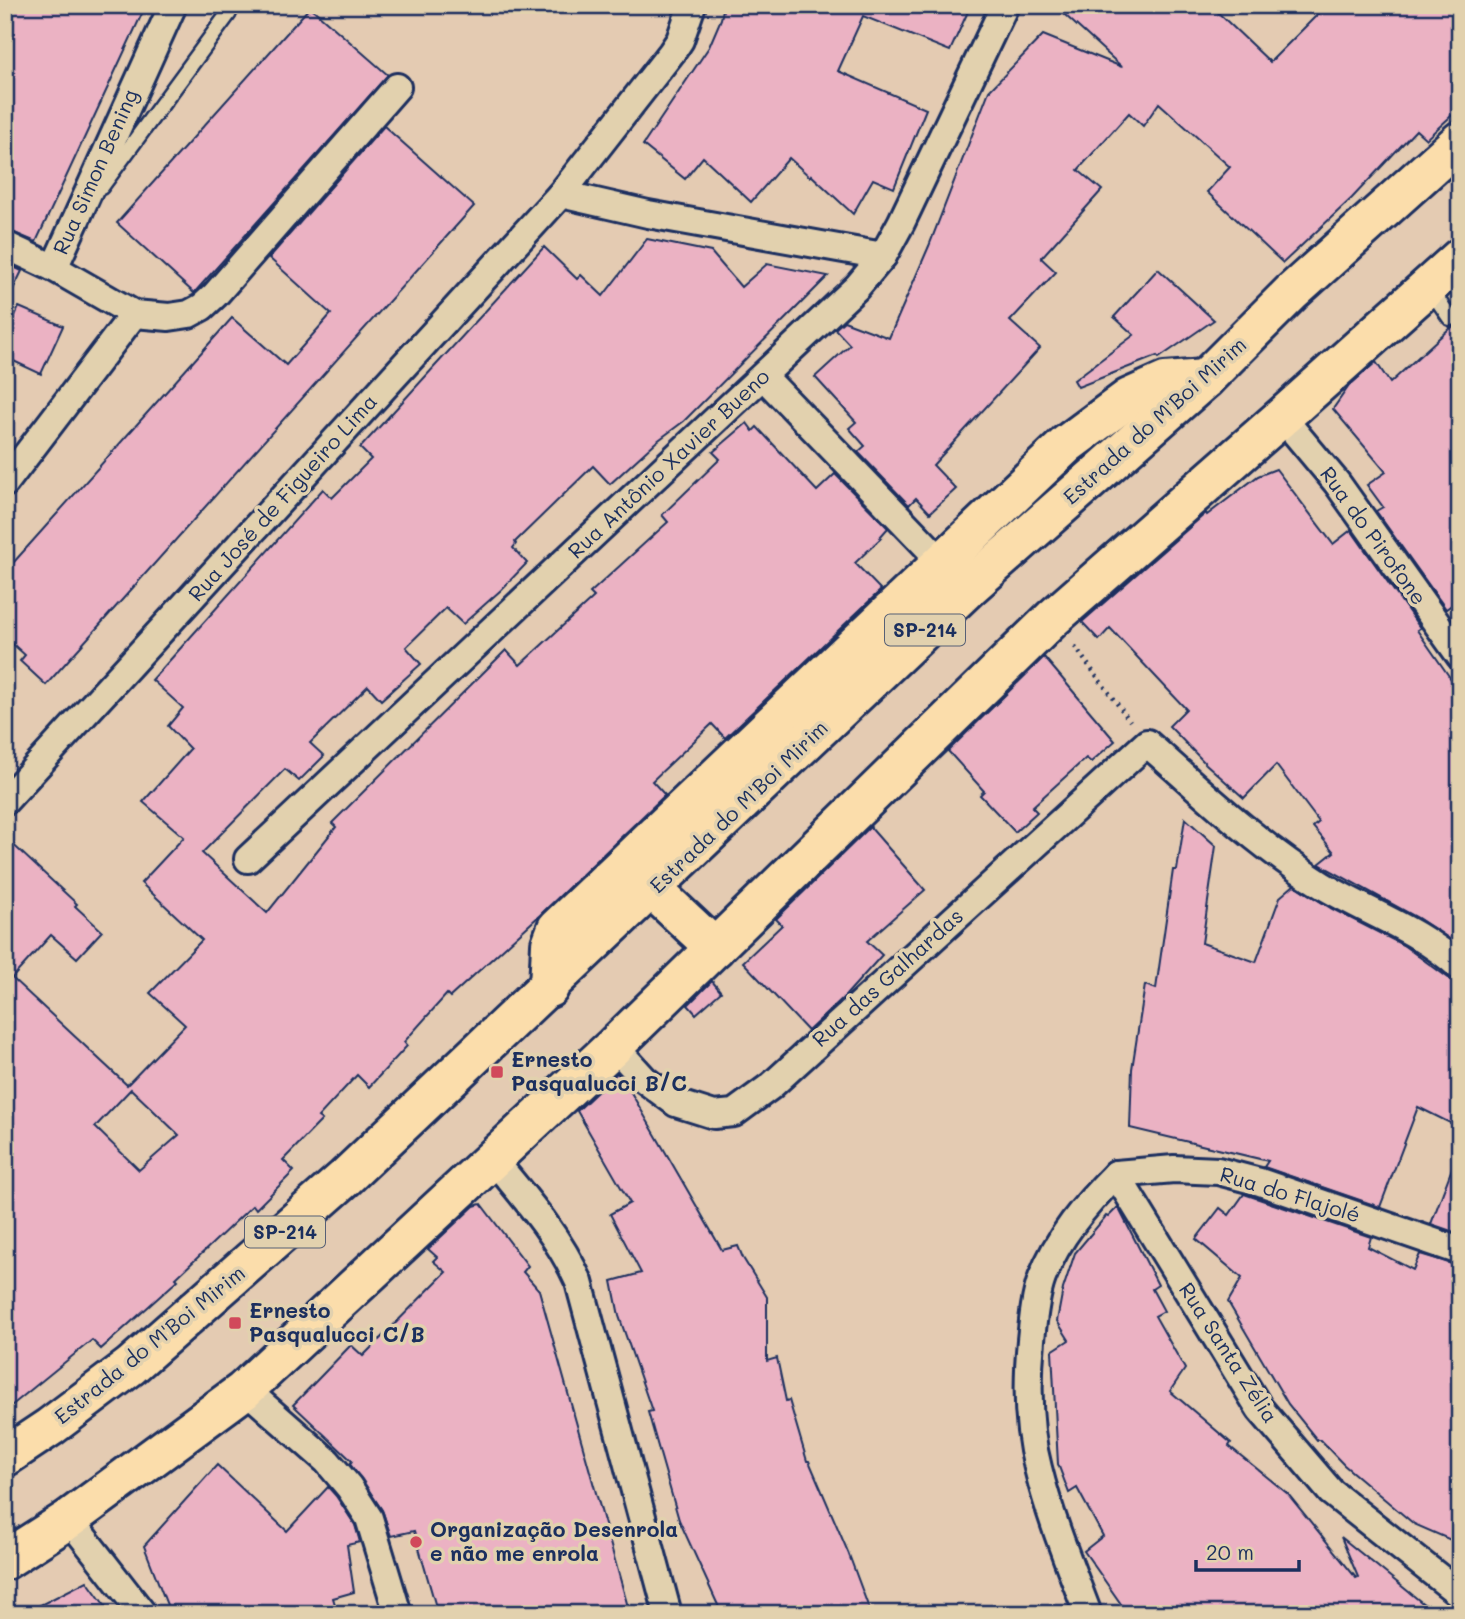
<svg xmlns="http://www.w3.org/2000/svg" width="1465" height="1619" font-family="Mali,sans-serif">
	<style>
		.building { fill: #ebb2c3; stroke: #1b2f5e; stroke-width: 2; fill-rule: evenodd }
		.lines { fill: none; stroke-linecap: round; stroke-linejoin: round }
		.service-casing { stroke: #1b2f5e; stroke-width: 19 }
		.minor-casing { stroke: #1b2f5e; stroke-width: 32 }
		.primary-casing { stroke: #1b2f5e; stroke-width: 44 }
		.path { stroke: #1b2f5e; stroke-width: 4.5; stroke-dasharray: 2 5; stroke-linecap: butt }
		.service { stroke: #e2d1ae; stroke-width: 14 }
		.minor { stroke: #e2d1ae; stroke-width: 26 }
		.primary { stroke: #fbddab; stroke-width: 38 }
		.poi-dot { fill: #d1495b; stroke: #e2d1ae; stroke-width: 2.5 }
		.labels { text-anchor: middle; stroke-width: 7; stroke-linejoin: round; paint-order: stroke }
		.shield { fill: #e2d1ae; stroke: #576076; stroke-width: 2 }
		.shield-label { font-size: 19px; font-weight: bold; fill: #1b2f5e }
		.street-label { font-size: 21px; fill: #1b2f5e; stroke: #e2d1ae }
		.poi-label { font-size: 21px; font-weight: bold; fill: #1b2f5e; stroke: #e2d1ae; text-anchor: start }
	</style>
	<rect width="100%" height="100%" fill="#e4cbb2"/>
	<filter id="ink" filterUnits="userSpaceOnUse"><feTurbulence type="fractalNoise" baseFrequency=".0143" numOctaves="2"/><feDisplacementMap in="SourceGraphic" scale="14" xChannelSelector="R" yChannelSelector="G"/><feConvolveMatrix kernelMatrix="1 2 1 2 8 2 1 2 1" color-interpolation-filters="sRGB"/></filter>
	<g filter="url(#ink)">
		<!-- building -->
		<g class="building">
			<polygon points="5,5 146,5 36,242 5,229"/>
			<polygon points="724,5 971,5 950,51 863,16 838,71 926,109 894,188 873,179 853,214 811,175 810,177 789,158 751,202 703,157 685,179 643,145 709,47 721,19"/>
			<polygon points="1054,5 1210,5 1270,62 1327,5 1460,5 1460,108 1426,139 1416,130 1352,198 1283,263 1207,192 1230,167 1159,103 1143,126 1129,113 1078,170 1102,190 1041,258 1056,272 1010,321 1040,348 933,465 956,489 930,513 916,498 909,505 858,452 865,446 849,428 856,422 815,377 850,345 835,329 844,321 889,338 929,246 989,91 1043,35 1122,67"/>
			<polygon points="310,7 388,75 194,293 117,223"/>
			<polygon points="384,126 474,206 46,685 20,661 25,655 5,637 5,572 232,318 286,365 331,314 269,258"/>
			<path d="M647,239L711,252L741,287L767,264L828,276L684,421L656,442L610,484L593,466L515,542L516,544L513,548L527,563L501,590L463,624L446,608L406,647L421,664L381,700L368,686L310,743L324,756L299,781L285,769L202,853L267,913L336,827L332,823L506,650L520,665L594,597L590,593L668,522L662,515L720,459L713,452L747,423L753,431L757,427L817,491L835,474L888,528L880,537L881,538L855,563L881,590L725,738L712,724L652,781L665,795L540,915L450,997L447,994L404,1042L407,1046L369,1087L357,1075L318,1117L322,1120L283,1160L294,1171L256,1209L253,1205L176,1278L178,1280L101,1349L92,1340L5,1411V837L77,904L75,906L102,931L77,958L51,935L12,978L127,1085L185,1025L150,993L202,940L141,883L184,837L143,802L190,749L168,726L183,708L152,680L323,489L332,498L371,459L360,448L544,247L577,279L581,275L603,296ZM131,1089L179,1135L139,1170L95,1127Z"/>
			<polygon points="5,263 22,271 5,306"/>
			<polygon points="1158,269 1214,320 1159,358 1157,356 1078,387 1074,380 1134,335 1114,317"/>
			<polygon points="19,307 63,326 41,374 5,357 5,338"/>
			<polygon points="1460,319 1460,599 1446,609 1376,511 1383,507 1367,485 1386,472 1333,409 1349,386 1376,362 1390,383 1450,328 1456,326"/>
			<polygon points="1276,469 1333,544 1351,530 1420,628 1417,630 1460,692 1460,946 1418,918 1319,864 1334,852 1313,827 1319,822 1276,765 1244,798 1206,764 1169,726 1186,709 1110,628 1099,640 1082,622 1206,513 1207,515 1258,476"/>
			<polygon points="1044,657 1115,741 1091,762 1086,758 1032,807 1037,812 1015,832 980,795 984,791 948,751"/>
			<polygon points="1185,818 1216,846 1202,943 1256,962 1280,897 1294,885 1332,909 1403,945 1450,979 1460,982 1460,1128 1418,1107 1380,1207 1264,1167 1268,1161 1130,1128 1132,1069 1145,985 1156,989 1173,870 1177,870"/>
			<polygon points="870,827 925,890 867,941 882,955 846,995 808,1031 743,962 782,925 776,919"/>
			<polygon points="712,981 721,992 696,1014 688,1005"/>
			<polygon points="617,1073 625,1082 722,1250 738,1246 743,1258 767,1297 767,1361 777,1358 786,1401 789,1400 807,1461 809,1461 848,1552 871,1614 722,1614 679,1520 648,1412 652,1411 619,1316 612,1281 641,1273 610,1214 630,1203 577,1111"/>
			<polygon points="1457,1155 1460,1155 1460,1234 1431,1224"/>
			<polygon points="1244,1194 1371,1237 1368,1247 1413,1270 1420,1254 1460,1266 1460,1544 1414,1524 1344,1465 1320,1440 1317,1440 1288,1404 1228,1302 1242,1278 1196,1239 1220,1208 1229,1215"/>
			<polygon points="481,1204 528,1266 523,1272 539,1290 630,1614 438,1614 414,1531 391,1536 382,1510 350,1464 352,1461 293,1405 351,1345 363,1356 446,1272 433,1261 437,1257 428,1249 474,1206"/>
			<polygon points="1118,1207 1158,1285 1152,1289 1164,1311 1155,1316 1185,1369 1170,1391 1231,1443 1229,1446 1288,1494 1356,1578 1358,1577 1341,1537 1436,1614 1128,1614 1084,1551 1103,1536 1077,1488 1069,1493 1058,1464 1052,1351 1069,1340 1057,1321 1063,1289 1075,1253 1106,1216 1108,1217"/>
			<polygon points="217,1465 287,1531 328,1487 336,1496 355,1525 360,1542 347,1545 354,1592 333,1598 338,1614 173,1614 167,1605 144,1546"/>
			<polygon points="87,1581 111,1614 23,1614"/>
		</g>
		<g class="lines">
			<!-- service casing -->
			<g class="service-casing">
				<g id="service">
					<polyline points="101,187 229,13"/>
					<polyline points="1429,287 1450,318"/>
				</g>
			</g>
			<!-- minor casing -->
			<g class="minor-casing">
				<g id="minor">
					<polyline points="561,194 648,214 883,256"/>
					<polyline points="5,245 54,268 134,314 169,317 189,314 202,307 215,295 397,87"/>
					<polyline points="54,268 173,5"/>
					<polyline points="763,376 941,561"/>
					<polyline points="1282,417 1337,483 1460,656"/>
					<polyline points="5,483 134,314"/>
					<polyline points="5,801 561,194 672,52 680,40 692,5"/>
					<polyline points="248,859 857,287 883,256 901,223 1005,5"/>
					<path d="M614,1046L645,1080L676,1103L714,1115L734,1113L771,1086L1147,743C1203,793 1258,845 1322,885C1368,913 1419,929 1460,967"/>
					<path d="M492,1158C525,1198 558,1235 579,1282L668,1614"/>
					<polyline points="1116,1174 1260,1409 1331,1492 1460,1594"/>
					<polyline points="1116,1174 1174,1169 1218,1171 1260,1182 1460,1251"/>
					<polyline points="243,1391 253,1396 327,1461 349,1487 369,1518 398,1614"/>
					<polyline points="69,1519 143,1614"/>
					<path d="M1088,1614C1070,1566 1050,1517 1038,1468C1027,1427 1027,1382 1031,1340C1033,1320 1035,1297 1042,1278C1057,1238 1086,1204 1116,1174"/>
				</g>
			</g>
			<!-- primary casing -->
			<g class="primary-casing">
				<g id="primary">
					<polyline points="652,889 715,948"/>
					<polyline points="549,988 551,944 557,928 1067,444 1129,398 1165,382 1205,379"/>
					<polyline points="5,1457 50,1427 131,1366 345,1178 967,589 1205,379 1292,292 1460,141"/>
					<polyline points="5,1560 69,1519 243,1391 614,1046 1053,618 1282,417 1460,258"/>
				</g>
			</g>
			<!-- path -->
			<polyline class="path" points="1075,647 1130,721"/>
			<!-- service -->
			<use href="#service" class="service"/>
			<!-- minor -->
			<use href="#minor" class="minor"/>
			<!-- primary -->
			<use href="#primary" class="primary"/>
		</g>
	</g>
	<!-- markers -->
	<g class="poi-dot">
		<rect x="490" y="1065" width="14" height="14" rx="3.5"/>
		<rect x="228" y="1316" width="14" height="14" rx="3.5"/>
		<circle cx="416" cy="1542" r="7"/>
	</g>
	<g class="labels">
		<!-- shield labels -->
		<g class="shield">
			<rect x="885" y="614.5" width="80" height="31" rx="5"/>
			<rect x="245" y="1216.5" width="80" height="31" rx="5"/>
		</g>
		<g class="shield-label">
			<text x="925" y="637">SP-214</text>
			<text x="285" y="1239">SP-214</text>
		</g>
		<!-- street labels -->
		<g class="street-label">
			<text transform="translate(96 172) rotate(-66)" y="7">Rua Simon Bening</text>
			<text transform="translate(1155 421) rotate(-42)" y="7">Estrada do M'Boi Mirim</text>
			<text transform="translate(669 464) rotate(-43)" y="7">Rua Antônio Xavier Bueno</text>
			<text transform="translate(283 498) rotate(-48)" y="7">Rua José de Figueiro Lima</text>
			<text transform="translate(1373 536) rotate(54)" y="7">Rua do Pirofone</text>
			<text transform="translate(739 807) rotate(-44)" y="7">Estrada do M'Boi Mirim</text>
			<text transform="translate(888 978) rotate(-42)" y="7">Rua das Galhardas</text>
			<text transform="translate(1290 1195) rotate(17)" y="7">Rua do Flajolé</text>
			<text transform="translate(150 1345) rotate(-39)" y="7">Estrada do M'Boi Mirim</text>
			<text transform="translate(1228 1353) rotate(57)" y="7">Rua Santa Zélia</text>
		</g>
		<!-- poi labels -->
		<g class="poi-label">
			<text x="511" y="1067">Ernesto<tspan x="511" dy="24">Pasqualucci B/C</tspan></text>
			<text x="249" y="1318">Ernesto<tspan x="249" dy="24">Pasqualucci C/B</tspan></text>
			<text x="430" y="1537">Organização Desenrola<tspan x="430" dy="24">e não me enrola</tspan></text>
		</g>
	</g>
	<!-- margin -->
	<rect width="1465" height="1619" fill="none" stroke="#e2d1ae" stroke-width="28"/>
	<rect x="14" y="14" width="1437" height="1591" fill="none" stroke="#1b2f5e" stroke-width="2.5" filter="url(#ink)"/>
	<!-- scale -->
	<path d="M1196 1560v10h103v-10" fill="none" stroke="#1b2f5e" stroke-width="3.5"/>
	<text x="1206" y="1560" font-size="21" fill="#1b2f5e" stroke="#e2d1ae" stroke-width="5" paint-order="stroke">20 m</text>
</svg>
